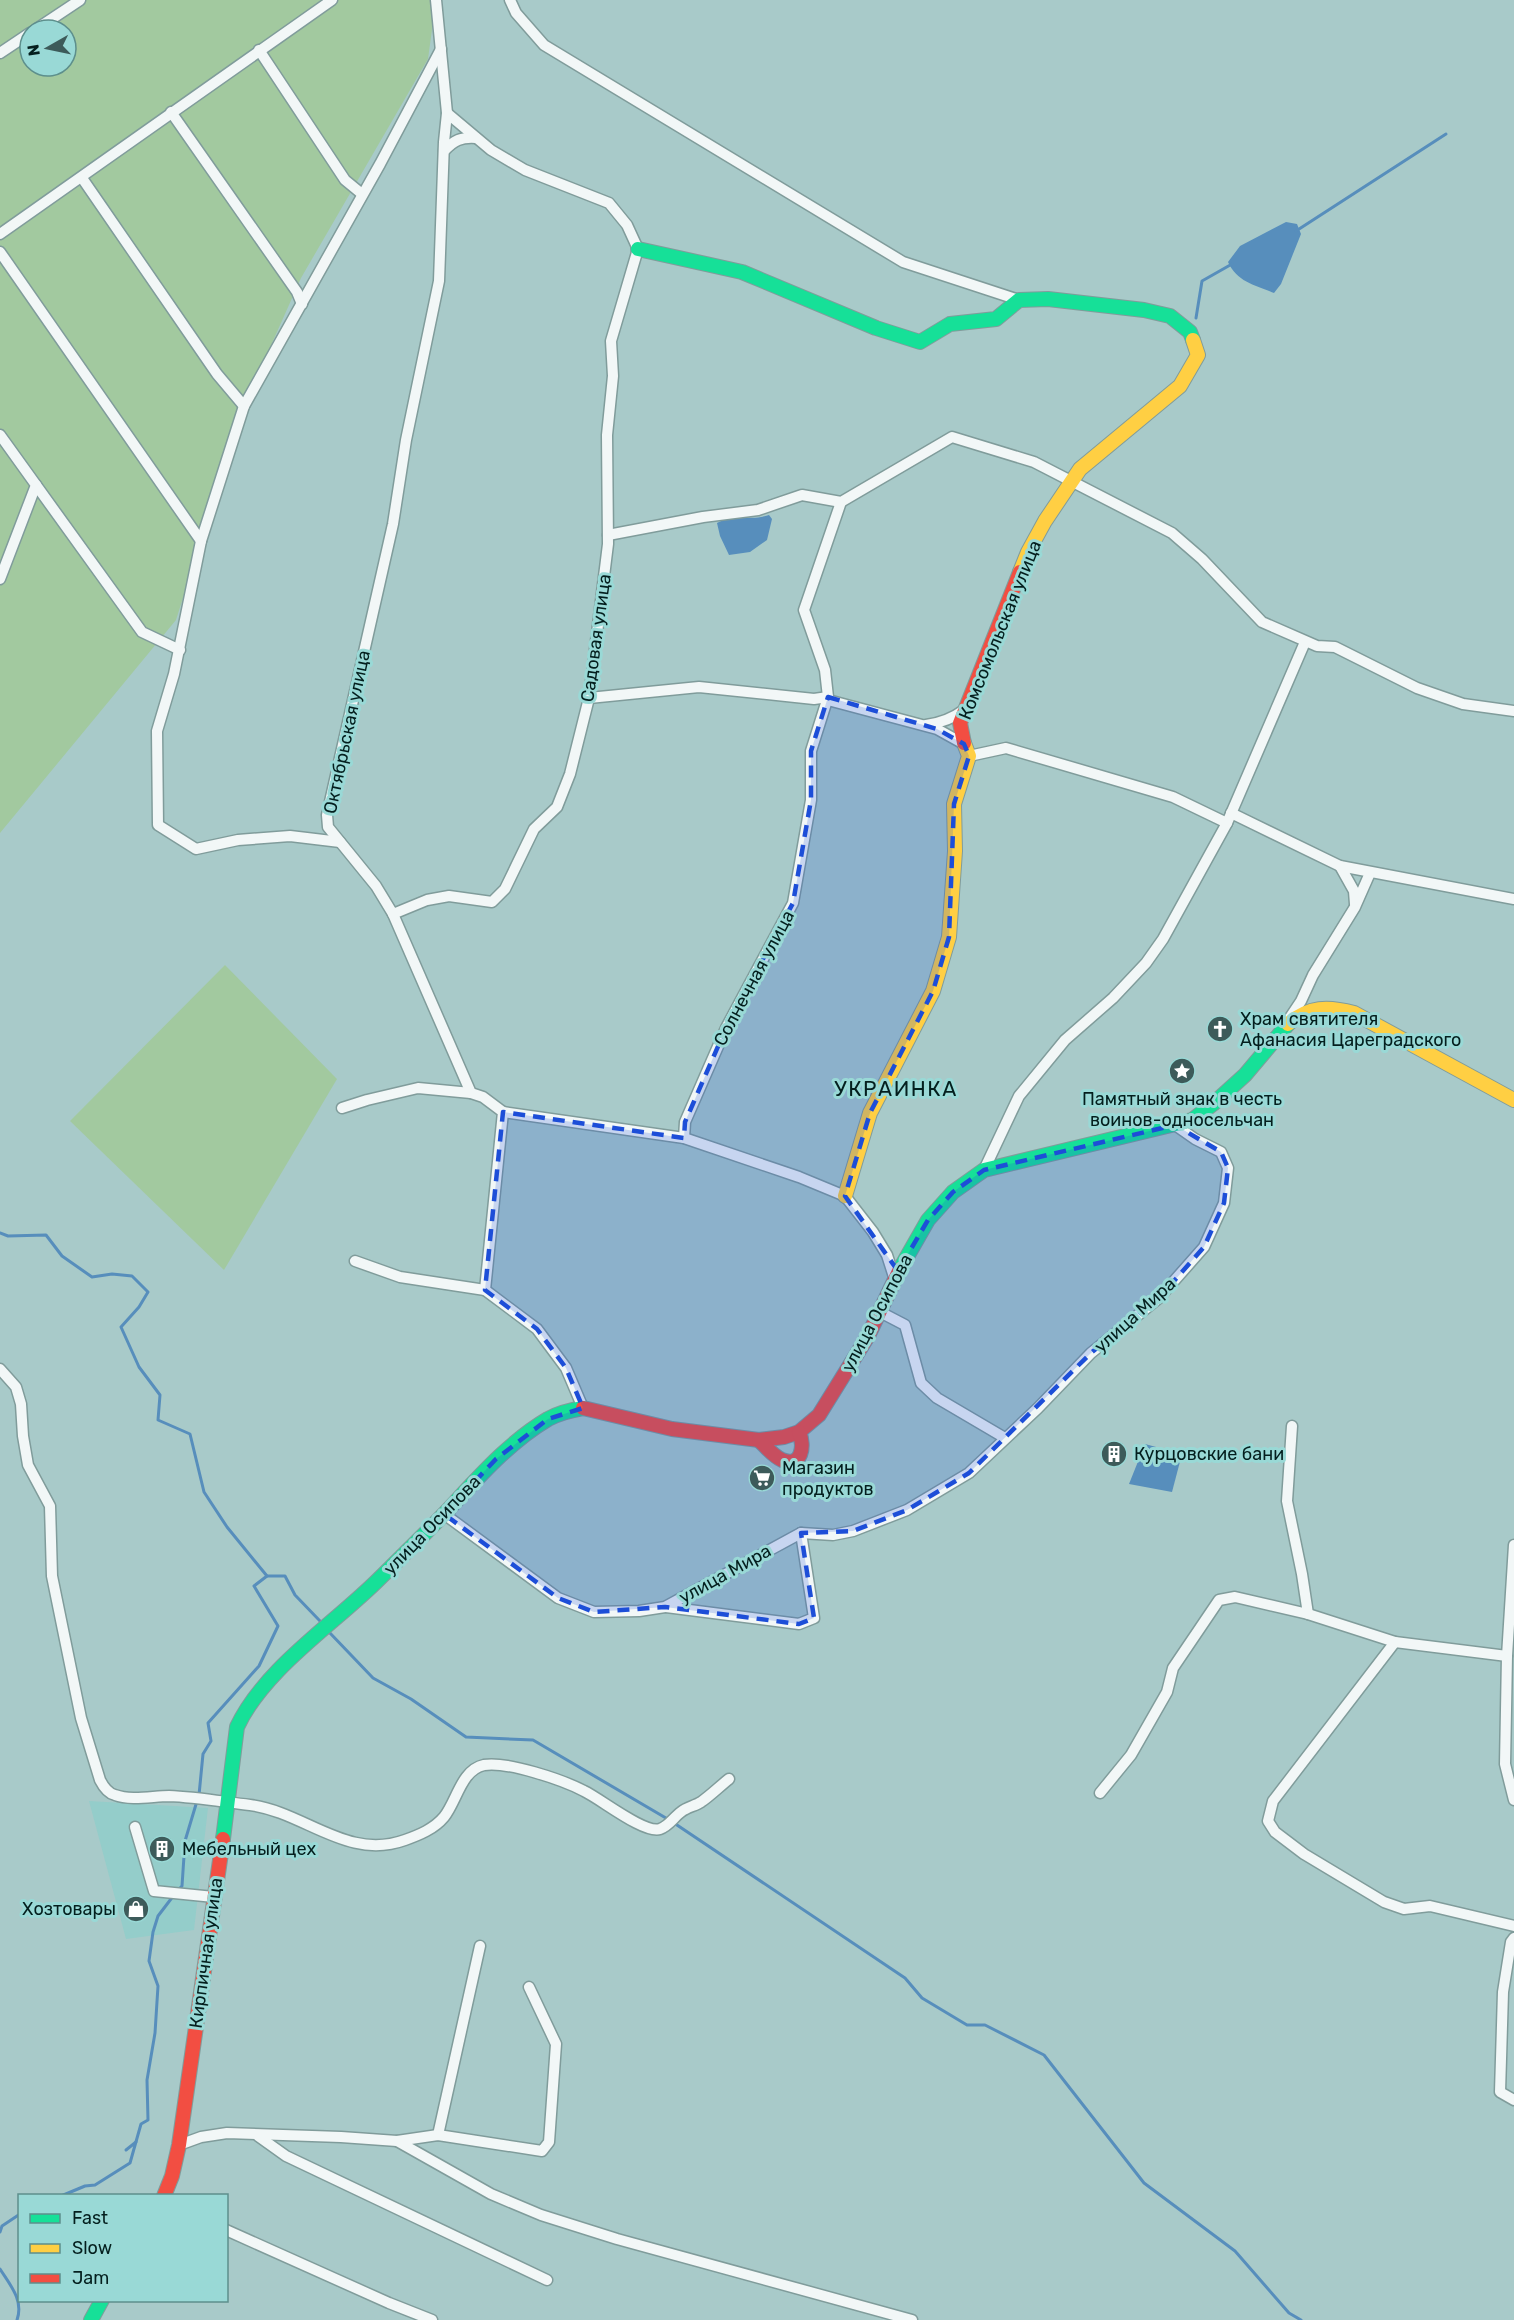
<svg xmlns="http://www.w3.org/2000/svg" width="1514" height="2320" font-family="Rubik,sans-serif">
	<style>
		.built { fill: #94cdca }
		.green { fill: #a2c99f; fill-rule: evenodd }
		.water { fill: #578ebc }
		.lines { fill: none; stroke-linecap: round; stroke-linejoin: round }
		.stream { stroke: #578ebc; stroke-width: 3 }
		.street-casing { stroke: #809c9b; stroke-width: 13 }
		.fast-casing { stroke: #809c9b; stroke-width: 16 }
		.slow-casing { stroke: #809c9b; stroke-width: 16 }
		.jam-casing { stroke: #809c9b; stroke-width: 16 }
		.street { stroke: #f2f7f7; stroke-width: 10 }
		.fast { stroke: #16e098; stroke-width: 14 }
		.slow { stroke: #ffcf43; stroke-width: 14 }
		.jam { stroke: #f24e42; stroke-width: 14 }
		.marked { fill: #1d4ed8; fill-opacity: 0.2; stroke: #1d4ed8; stroke-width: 4.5; stroke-dasharray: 12 8; stroke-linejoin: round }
		.labels { text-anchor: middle; stroke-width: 6; stroke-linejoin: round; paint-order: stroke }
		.street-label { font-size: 18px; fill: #041f1e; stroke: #99d9d6 }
		.poi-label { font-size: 18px; fill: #041f1e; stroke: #99d9d6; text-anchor: start }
		.quarter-label { font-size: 21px; letter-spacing: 1.5px; fill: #041f1e; stroke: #99d9d6 }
	</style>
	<rect width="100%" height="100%" fill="#a8cac9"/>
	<!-- built -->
	<polygon class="built" points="89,1801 208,1808 194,1930 126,1939"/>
	<!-- green -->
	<g class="green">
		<path d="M0,0H436L428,59L301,278L244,406L176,620L0,833ZM30,30H66V66H30Z"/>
		<polygon points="225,965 337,1079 224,1270 70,1121"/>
	</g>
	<!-- water -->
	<g class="water">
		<path d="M1286,222L1297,224L1301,234L1281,284L1274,293C1255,285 1237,282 1228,262L1240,246Z"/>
		<path d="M769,515L772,519L767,540L750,552L729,555L720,536L717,523C732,514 753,521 769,515Z"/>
		<polygon points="1145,1444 1182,1454 1172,1492 1129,1484"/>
	</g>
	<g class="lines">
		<!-- stream -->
		<g class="stream">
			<polyline points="1296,231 1446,134"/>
			<polyline points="1196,318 1202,281 1232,264"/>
			<polyline points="0,1233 8,1236 46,1235 62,1256 92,1277 112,1274 132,1276 148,1292 139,1307 121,1327 139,1367 160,1395 158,1420 190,1434 204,1492 227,1527 267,1576 285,1576 295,1595 320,1621"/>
			<polyline points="329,1632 373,1678 411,1699 466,1737 533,1740 671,1821 905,1978 922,1998 967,2025 985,2025 1044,2055 1144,2183 1235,2251 1289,2313 1301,2320"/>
			<polyline points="199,1795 203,1754 211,1741 208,1723 259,1666 278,1626 254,1586 267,1576"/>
			<polyline points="178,1890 182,1886 185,1841 197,1801"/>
			<polyline points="126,2150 136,2142"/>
			<polyline points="61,2196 85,2186 95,2185 130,2163 141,2124 148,2120 147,2080 155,2033 158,1986 149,1961 153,1932 158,1916 174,1895"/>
			<polyline points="0,2232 2,2226 20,2214"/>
			<path d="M0,2269C10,2285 24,2300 17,2320"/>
		</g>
		<!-- street casing -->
		<g class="street-casing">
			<g id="street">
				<polyline points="436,0 447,113 444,142 439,281 406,440 393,524 327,815 328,827 376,886 393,914 471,1093 483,1097 503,1112 485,1290 537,1329 566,1368 583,1408"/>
				<polyline points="510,0 516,13 544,45 903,262 1019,300"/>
				<polyline points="35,30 80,0"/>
				<polyline points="259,50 345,180 362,194"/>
				<polyline points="0,53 30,33"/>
				<polyline points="171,112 297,292 302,304"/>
				<path d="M444,151C454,140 461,137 476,138"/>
				<polyline points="82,178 217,374 244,406"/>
				<polyline points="0,234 332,0"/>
				<polyline points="0,252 201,541"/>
				<polyline points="0,435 36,485 0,579"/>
				<polyline points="36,485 142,632 180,650"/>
				<polyline points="608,535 703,517 758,510 802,495 841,502 952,437 1034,462 1172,533 1202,559 1262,622 1317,646 1335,647 1417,688 1463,704 1514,711"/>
				<polyline points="589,698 699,687 814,699 828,697 828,700 937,729 964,744"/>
				<path d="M926,725C941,723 952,719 964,710"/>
				<polyline points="969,756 1006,748 1173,797 1227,823"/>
				<polyline points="1231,813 1340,866 1514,899"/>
				<polyline points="340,842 290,836 238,840 196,849 158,825 157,731 174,674 201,541 244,406 380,164 441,49"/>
				<polyline points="1340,866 1354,891 1355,904"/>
				<polyline points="393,914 427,900 449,896 492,902 505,889 534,829 557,807 570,774 589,698 608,544 607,435 613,376 611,341 638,249 627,225 609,203 525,170 491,150 447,113"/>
				<polyline points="1289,1019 1301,1001 1313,975 1355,907 1370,873"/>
				<polyline points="342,1108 367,1100 418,1088 471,1093"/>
				<polyline points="503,1112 684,1138 799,1177 845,1196 873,1232 887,1255 895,1280"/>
				<polyline points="684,1138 685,1122 726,1028 793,903 811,800 811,751 828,697 825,670 804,610 841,502"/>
				<polyline points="984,1170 1019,1096 1065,1040 1113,998 1146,963 1163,939 1227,823 1305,642"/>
				<polyline points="355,1261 400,1277 485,1290"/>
				<polyline points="880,1312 905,1325 921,1383 937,1398 1005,1438"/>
				<path d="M0,1369L16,1387L21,1404L23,1436L28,1465L50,1506L52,1576L81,1718L100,1780C103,1786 107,1793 115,1795C131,1801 153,1796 169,1796C196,1797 224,1802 250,1805C305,1812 347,1861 405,1840C419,1835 434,1829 444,1817C457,1801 461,1770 484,1765C507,1761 563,1780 584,1791C601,1799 644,1834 660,1829C669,1826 674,1817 681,1812C687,1807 695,1806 701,1802C711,1795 720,1786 729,1779"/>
				<polyline points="1292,1426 1287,1501 1302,1574 1308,1614"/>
				<polyline points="444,1514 558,1598 594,1612 639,1611 665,1607 801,1533 833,1535 853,1531 907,1510 969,1473 1038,1408 1091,1353 1159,1298 1204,1247 1224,1203 1228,1168 1221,1152 1195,1139 1175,1125"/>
				<polyline points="1514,1545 1507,1656 1505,1764 1514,1800"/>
				<polyline points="666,1607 799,1624 814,1618 801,1533"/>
				<polyline points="1395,1642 1273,1801 1268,1821 1275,1832 1304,1854 1384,1902 1404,1909 1430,1906 1514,1926"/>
				<polyline points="1100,1793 1131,1755 1167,1692 1173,1668 1219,1600 1235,1597 1308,1614 1395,1642 1507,1656"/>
				<polyline points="135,1827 154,1891 214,1897"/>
				<polyline points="1514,1938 1511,1942 1503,1992 1500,2092 1514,2100"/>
				<polyline points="438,2135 480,1946"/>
				<polyline points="258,2136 286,2156 547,2280"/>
				<polyline points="397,2141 491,2194 541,2215 617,2239 912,2320"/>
				<polyline points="179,2145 201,2137 227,2133 341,2137 397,2141 438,2135 542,2151 549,2142 556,2044 529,1987"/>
				<polyline points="226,2230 389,2303 432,2320"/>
			</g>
		</g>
		<!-- fast casing -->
		<g class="fast-casing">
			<g id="fast">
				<polyline points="638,249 742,272 876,328 920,342 950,324 996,319 1019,300 1048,299 1144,310 1170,316 1190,332 1193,340"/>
				<polyline points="900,1269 928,1220 953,1192 984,1170 1192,1120 1213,1104 1245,1075 1288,1024"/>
				<path d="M223,1839L237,1727C264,1669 334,1624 379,1579C401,1557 425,1534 447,1511C478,1478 509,1442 548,1419C559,1413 571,1410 583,1408"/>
				<polyline points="91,2320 102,2300"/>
			</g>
		</g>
		<!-- slow casing -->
		<g class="slow-casing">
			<g id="slow">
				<polyline points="1020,572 1028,552 1045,521 1080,469 1180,386 1198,355 1193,340"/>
				<path d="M1288,1024C1309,1006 1328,1006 1354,1013L1514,1100"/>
				<polyline points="845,1196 870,1113 933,991 949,937 955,851 954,804 969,756 964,743"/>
			</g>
		</g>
		<!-- jam casing -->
		<g class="jam-casing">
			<g id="jam">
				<polyline points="964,743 960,723 1020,572"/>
				<polyline points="583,1408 672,1429 759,1440 784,1437 799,1432 819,1415 868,1336 900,1269"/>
				<path d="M759,1440C766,1447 773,1456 782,1460C802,1468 805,1446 799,1432"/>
				<polyline points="164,2196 172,2176 179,2145 223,1839"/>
			</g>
		</g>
		<!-- street -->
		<use href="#street" class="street"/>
		<!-- fast -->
		<use href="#fast" class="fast"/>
		<!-- slow -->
		<use href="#slow" class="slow"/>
		<!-- jam -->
		<use href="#jam" class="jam"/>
	</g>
	<!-- marked area -->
	<path class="marked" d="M828,697L937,729L964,744L969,756L954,804L949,937L933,991L870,1113L845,1196L898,1271L928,1220L953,1192L984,1170L1175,1125L1221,1152L1228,1168L1224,1203L1204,1247L1159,1298L1091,1353L969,1473L907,1510L853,1531L801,1533L814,1618L799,1624L665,1607L594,1612L558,1598L444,1514L496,1459L548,1419L583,1408L566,1368L537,1329L485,1290L503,1112L684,1138L685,1122L726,1028L793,903L811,800V751Z"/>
	<!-- icons -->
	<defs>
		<g id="church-disc" transform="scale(1.35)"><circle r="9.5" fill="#3d5b5a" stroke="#99d9d6"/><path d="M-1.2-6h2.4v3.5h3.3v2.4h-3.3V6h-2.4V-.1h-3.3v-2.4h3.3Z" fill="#fff"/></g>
		<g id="sight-disc" transform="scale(1.35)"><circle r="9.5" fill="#3d5b5a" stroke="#99d9d6"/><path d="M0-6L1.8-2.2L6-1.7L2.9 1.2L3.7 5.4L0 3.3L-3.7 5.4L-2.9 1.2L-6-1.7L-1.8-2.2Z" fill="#fff"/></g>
		<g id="building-disc" transform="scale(1.35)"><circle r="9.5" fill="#3d5b5a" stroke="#99d9d6"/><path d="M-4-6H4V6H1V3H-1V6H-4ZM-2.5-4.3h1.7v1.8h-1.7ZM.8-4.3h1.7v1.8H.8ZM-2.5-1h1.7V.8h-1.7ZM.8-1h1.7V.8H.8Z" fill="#fff"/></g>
		<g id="supermarket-disc" transform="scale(1.35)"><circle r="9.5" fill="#3d5b5a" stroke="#99d9d6"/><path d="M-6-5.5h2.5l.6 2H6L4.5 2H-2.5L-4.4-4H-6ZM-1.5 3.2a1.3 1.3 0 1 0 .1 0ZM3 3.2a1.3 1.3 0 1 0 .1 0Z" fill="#fff"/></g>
		<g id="shop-disc" transform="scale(1.35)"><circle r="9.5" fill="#3d5b5a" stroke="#99d9d6"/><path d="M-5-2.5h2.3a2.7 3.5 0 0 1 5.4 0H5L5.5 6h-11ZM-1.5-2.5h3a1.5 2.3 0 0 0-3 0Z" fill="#fff"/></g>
	</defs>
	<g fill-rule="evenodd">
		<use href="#church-disc" x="1220" y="1029"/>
		<use href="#sight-disc" x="1182" y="1071"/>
		<use href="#building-disc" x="1114" y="1454"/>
		<use href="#supermarket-disc" x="762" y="1478"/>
		<use href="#building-disc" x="162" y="1849"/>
		<use href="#shop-disc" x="136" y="1909"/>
	</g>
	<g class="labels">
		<!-- street labels -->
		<g class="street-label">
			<text transform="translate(1000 630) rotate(-68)" y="6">Комсомольская улица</text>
			<text transform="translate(596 638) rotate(-82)" y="6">Садовая улица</text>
			<text transform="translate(347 732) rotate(-78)" y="6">Октябрьская улица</text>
			<text transform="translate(754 978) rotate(-62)" y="6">Солнечная улица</text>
			<text transform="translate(877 1313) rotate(-62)" y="6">улица Осипова</text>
			<text transform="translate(1135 1315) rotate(-42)" y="6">улица Мира</text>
			<text transform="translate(432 1525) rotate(-46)" y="6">улица Осипова</text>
			<text transform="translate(725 1574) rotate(-29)" y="6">улица Мира</text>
			<text transform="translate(206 1953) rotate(-82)" y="6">Кирпичная улица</text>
		</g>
		<!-- poi labels -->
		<g class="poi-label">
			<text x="1240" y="1025">Храм святителя<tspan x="1240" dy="21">Афанасия Цареградского</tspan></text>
			<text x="1182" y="1105" text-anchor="middle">Памятный знак в честь<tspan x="1182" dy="21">воинов-односельчан</tspan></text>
			<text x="1134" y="1460">Курцовские бани</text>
			<text x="782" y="1474">Магазин<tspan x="782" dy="21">продуктов</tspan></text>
			<text x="182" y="1855">Мебельный цех</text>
			<text x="116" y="1915" text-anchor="end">Хозтовары</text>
		</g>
		<!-- quarter labels -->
		<g class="quarter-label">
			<text x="896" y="1096">УКРАИНКА</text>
		</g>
	</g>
	<!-- legend -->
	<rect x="18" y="2194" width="210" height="108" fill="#99d9d6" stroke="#5d8f8c" stroke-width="1.5"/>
	<rect x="30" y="2214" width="30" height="9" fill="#16e098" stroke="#5d8f8c" stroke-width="1.5"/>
	<text x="72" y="2224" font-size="18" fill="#041f1e">Fast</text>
	<rect x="30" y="2244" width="30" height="9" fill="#ffcf43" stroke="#5d8f8c" stroke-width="1.5"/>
	<text x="72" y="2254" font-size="18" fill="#041f1e">Slow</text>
	<rect x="30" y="2274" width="30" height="9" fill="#f24e42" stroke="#5d8f8c" stroke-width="1.5"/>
	<text x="72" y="2284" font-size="18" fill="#041f1e">Jam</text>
	<!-- north arrow -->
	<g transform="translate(48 48) rotate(261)"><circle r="28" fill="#99d9d6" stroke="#5d8f8c" stroke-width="1.5"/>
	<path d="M0-4.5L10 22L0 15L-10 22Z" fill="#3d5b5a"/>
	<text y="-9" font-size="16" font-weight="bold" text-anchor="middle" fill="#041f1e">N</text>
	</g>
</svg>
